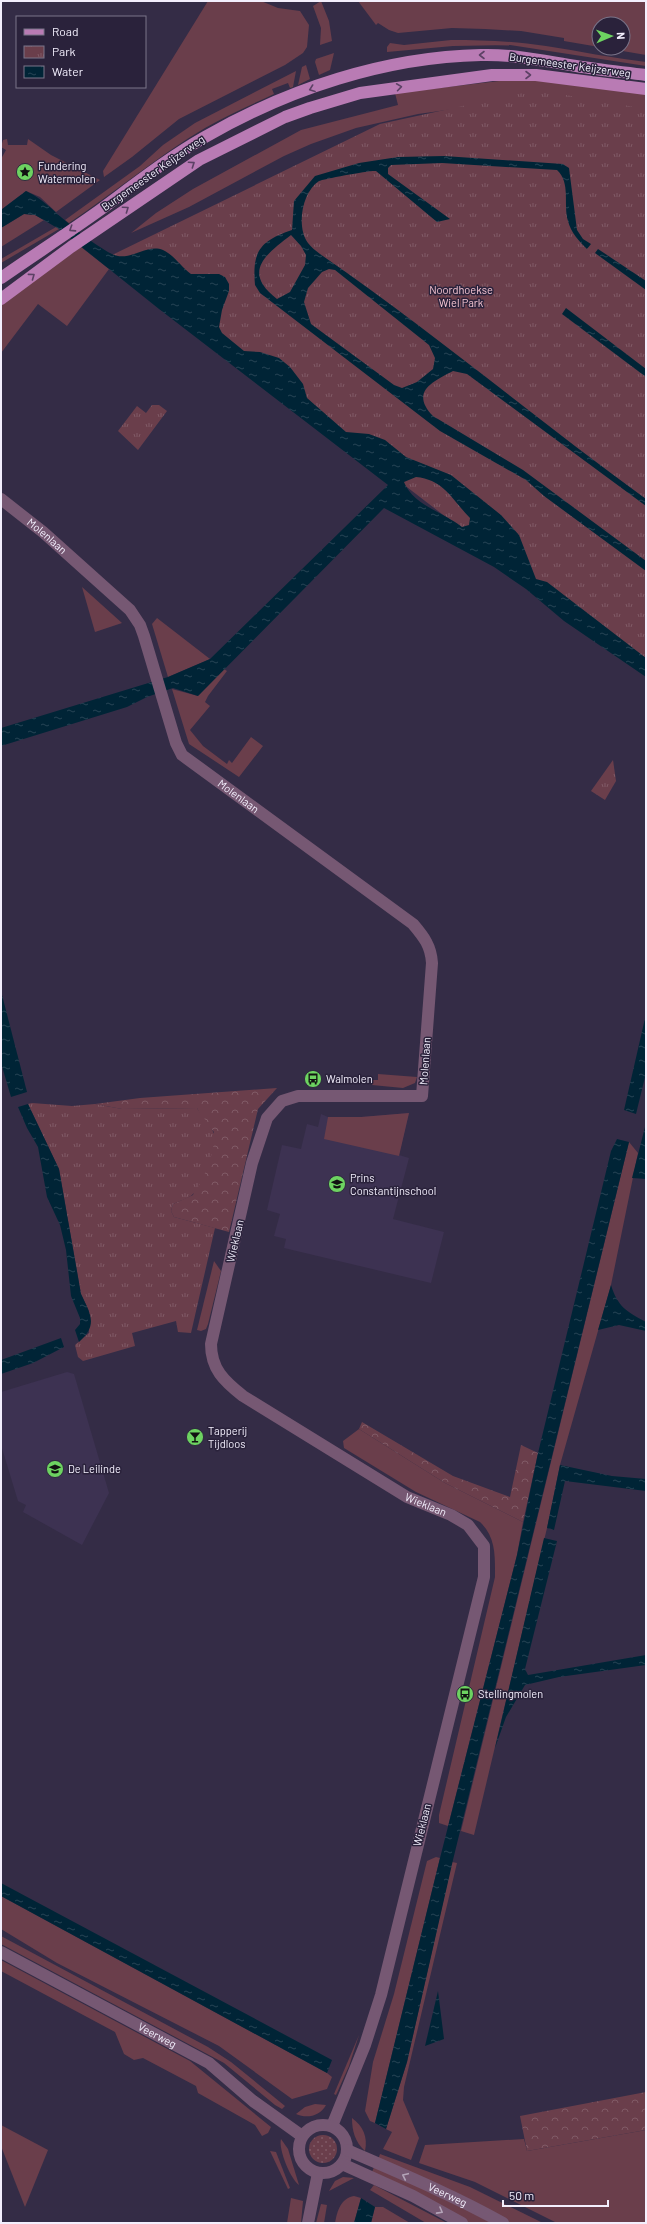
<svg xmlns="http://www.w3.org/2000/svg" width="647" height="2224" font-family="Barlow,sans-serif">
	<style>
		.built { fill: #3d3252 }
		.grass { fill: #6a3e4b; fill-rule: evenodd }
		.forest { fill: url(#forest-crowns) }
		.park { fill: url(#park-tufts) }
		.garden { fill: url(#garden-dots) }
		.water { fill: url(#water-ripples); fill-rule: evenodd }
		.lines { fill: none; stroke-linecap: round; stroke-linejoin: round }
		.minor { stroke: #765873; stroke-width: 12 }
		.major { stroke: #b97bb4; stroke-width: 12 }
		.oneway { stroke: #5c4165 }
		.oneway2 { stroke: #b4a4b8 }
		.labels { text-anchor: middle; stroke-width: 3; stroke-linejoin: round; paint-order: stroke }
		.street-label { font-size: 11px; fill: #f3effd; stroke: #2a223b }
		.poi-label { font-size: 11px; fill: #f3effd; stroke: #2a223b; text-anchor: start }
		.park-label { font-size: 11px; fill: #f6c5d2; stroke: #2a223b }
	</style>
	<defs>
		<pattern id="forest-crowns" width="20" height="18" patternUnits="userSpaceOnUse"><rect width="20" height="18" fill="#6a3e4b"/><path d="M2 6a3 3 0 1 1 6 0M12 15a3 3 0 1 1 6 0" fill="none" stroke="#805a66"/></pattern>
		<pattern id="park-tufts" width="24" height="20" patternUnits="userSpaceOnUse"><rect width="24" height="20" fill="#6a3e4b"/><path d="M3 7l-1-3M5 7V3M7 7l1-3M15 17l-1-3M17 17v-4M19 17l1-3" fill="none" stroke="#805a66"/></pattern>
		<pattern id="garden-dots" width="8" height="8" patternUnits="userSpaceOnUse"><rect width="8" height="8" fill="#6a3e4b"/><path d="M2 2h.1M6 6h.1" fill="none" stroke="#805a66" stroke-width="1.8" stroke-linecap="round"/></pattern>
		<pattern id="water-ripples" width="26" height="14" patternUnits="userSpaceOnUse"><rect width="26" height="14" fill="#002436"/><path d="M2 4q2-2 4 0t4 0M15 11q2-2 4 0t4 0" fill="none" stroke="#264454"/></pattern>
	</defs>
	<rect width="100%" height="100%" fill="#342c46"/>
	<!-- built -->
	<g class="built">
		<polygon points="409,1113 399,1155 409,1158 393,1219 444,1232 431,1283 284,1248 286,1239 274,1236 280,1214 267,1210 282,1145 301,1149 307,1124 318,1127 321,1114 328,1117 361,1117"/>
		<polygon points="67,1372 74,1374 109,1493 82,1545 23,1512 26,1505 18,1501 1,1445 1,1392"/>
	</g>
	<!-- grass -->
	<g class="grass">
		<polygon points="208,1 261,1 278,8 300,11 309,25 307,47 303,53 285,65 179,119 132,157 104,177 103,171"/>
		<polygon points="321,1 329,21 332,41 320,45 321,28 313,6"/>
		<path d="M358,1H646V55L564,41V38L521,31L485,29L452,28L398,33L389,30L378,23L376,25ZM599,24H623V48H599Z"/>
		<path d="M451,40C483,40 514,41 546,46C579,51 612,58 646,62V66L510,45L453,46L387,52V47L390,43L404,45Z"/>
		<polygon points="334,53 330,70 319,75 315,62 316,59"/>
		<polygon points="306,65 310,79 298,85 302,67"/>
		<path d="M296,71L293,87L290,88L288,83L272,89L274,94C251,105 227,115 205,128C158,156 115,192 69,223L65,220L140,166L163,145L195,123Z"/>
		<polygon points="524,78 646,94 646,137 461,108 418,114 356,128 311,144 284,156 189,207 131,233 156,213 193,189 301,130 398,105 395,93"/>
		<polygon points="7,139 8,145 27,145 28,139 51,155 100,180 56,212 40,197 26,191 2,209 1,159 6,150 1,147 3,140"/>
		<polygon points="24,214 35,215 44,220 1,247 1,228"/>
		<polygon points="56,227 59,229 1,263 1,259"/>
		<polygon points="81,247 109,269 67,326 38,304 1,353 1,303"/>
		<polygon points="82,587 122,623 95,632"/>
		<polygon points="157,618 210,659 168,677 152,624"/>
		<polygon points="224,669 227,671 208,696 205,702 210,706 190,730 203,746 227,764 229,760 232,763 251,737 263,746 239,777 189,744 172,689 198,696"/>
		<polygon points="378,1074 417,1077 415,1083 403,1088 372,1085 372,1080 378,1080"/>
		<polygon points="409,1113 399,1156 324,1139 328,1117 361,1117"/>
		<polygon points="629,1142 638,1153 611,1285 560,1465 547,1528 474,1835 461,1831"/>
		<polygon points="214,1261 221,1271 208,1324 206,1329 201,1331 197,1330"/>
		<path d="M359,1429L445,1483L523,1522L517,1555L448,1826L439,1823V1815L495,1577C495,1556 496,1537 480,1522L416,1492L344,1448L343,1441Z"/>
		<polygon points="436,1857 440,1858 375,2123 370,2121 365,2111 373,2062 394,1994 427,1861"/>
		<polygon points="452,1862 457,1863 404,2087 403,2100 419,2138 411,2160 383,2149 392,2132 386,2129 407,2062"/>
		<polygon points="1,1896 327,2073 332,2077 327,2089 292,2099 219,2046 57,1963 1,1929"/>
		<polygon points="1,1936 208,2047 231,2062 285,2106 282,2109 275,2105 224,2063 1,1944"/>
		<polygon points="1,1960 190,2061 271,2127 268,2133 262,2136 255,2125 198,2093 196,2086 143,2058 134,2060 124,2054 115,2032 1,1971"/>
		<polygon points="359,2035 349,2066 336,2095 334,2094"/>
		<path d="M315,2104L326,2105C320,2116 307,2119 296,2114L305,2107Z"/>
		<path d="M352,2118C363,2126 368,2137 365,2151C355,2142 352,2131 352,2118Z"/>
		<polygon points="1,2125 48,2150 25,2207 1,2146"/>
		<polygon points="646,2130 646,2223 557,2223 475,2182 419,2163 425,2145 524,2139 527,2151"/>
		<path d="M281,2139L288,2149L299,2185C291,2180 278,2149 281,2139Z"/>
		<polygon points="270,2151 276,2152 290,2188 288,2189"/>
		<polygon points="380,2154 470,2187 543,2223 509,2223 457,2195 378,2160"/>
		<polygon points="374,2167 451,2201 492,2223 467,2223 372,2172"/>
		<polygon points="343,2177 354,2178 329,2191 335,2181"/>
		<polygon points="374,2185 447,2223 426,2223 370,2190"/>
		<path d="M354,2196L361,2198L354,2223H335C337,2211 341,2198 354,2196Z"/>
		<polygon points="291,2198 303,2201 301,2223 287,2223"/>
		<polygon points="321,2204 327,2205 324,2223 316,2223"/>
		<polygon points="375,2207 383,2207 410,2223 371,2223"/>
	</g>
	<!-- forest -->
	<g class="forest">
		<polygon points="277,1088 258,1109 229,1232 174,1217 171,1211 173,1204 193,1195 214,1132 203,1120 197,1108 122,1109 95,1104 140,1098"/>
		<polygon points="362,1422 453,1476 510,1497 521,1445 538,1453 523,1522 445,1483 359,1429"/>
		<polygon points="646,2092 646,2130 527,2151 520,2116"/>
	</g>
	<!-- park -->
	<g class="park">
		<polygon points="537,90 646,109 646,671 108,257 380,124"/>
		<polygon points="152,405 159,405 167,411 138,450 118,431 137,406 146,413"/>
		<polygon points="613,760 616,781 605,800 591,791"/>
		<path d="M32,1103L72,1106L95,1104L122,1109L197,1108C201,1115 213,1129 214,1134C217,1146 202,1186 193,1194C188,1199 179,1201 173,1204L171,1211L174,1217L215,1228L191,1333L178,1332L176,1321L132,1333L135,1346L83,1361L78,1357L75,1345L89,1333V1311L81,1294L59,1169L28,1104Z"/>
	</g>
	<!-- garden -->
	<circle class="garden" cx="323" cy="2149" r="14"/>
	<!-- water -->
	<g class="water">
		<path d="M444,156L563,164L569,168L577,230L583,239L591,244L587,249C579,241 571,233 568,221C563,204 571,183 557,170L442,163L391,165L388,168V174L450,219L437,222L376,171C371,170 323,179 319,181C302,192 296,227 308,243C311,247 316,251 320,254C432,331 536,419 646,499V506L467,374L453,371C432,382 410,392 433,416L523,470L646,561V571L544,496L526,480L440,431L260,293L255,285C252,251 260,241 292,230L294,201L315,176L359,163L398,157ZM291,235L301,246L306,255L305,265L290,292L277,299C242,272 265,255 291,235ZM329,269L335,270L429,345L435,358L433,369L417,382L402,388L394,385L311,324L304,302L308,288L322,272Z"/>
		<path d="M26,191C37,196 42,201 51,208C66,222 94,245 112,254C129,263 146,243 163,250C174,255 181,267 191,274H219L225,277L229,284V291L222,310L219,327L222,333L244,351L260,352L279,358L290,367L303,384L307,398L346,432L369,434L385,440L406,457L451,475L501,515L519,535L536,579L547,582L646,658V677L564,621L526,589L494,567L384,508L198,696L173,688L147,697L127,707L1,746V728L168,677L210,659L388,485L159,309L59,229L35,215L24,214L1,228V210ZM416,477C445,480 452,500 470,518L469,525L462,527C443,512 413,505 404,482Z"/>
		<polygon points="598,249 646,281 646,290 595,253"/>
		<polygon points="566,308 646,369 646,377 562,314"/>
		<polygon points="1,991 27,1092 11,1097 1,1063"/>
		<polygon points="646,1014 646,1073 636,1114 624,1110"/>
		<path d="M28,1104L59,1169L81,1294C91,1315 98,1325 79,1342L75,1330L80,1324V1318L71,1296L66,1250L60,1225L47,1197L38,1147L27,1128L18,1107Z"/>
		<polygon points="646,1123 646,1179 632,1178"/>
		<polygon points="617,1139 629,1142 453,1860 407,2062 386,2129 375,2123 440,1858 517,1555 538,1453 611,1151"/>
		<path d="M611,1285C618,1307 626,1311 646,1322V1331L619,1325L598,1330Z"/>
		<polygon points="61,1338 64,1347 33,1363 1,1374 1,1360"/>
		<polygon points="560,1465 612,1476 646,1479 646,1491 565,1481 554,1530 547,1528"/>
		<polygon points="544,1538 557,1541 525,1669 528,1675 646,1655 646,1665 559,1677 525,1685 506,1717 495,1748"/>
		<polygon points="1,1883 332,2060 327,2073 1,1896"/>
		<polygon points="438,1991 444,2039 425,2046"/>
		<polygon points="361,2198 375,2207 371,2223 354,2223"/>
	</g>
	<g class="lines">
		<!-- minor -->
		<g class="minor">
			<path id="s1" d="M1,499L43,532L130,610L140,625L144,636L176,743L182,755L413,924C424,937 431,946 432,963L422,1096H298L282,1101L267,1118L252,1163L211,1344C211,1369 224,1381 243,1396L407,1497L451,1515L468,1525L484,1546V1577L381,1995L365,2045L332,2126"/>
			<path id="s2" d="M1,1952L209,2063L253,2101L302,2136"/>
			<circle cx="323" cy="2149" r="24"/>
			<path id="s3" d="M347,2150C400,2173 453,2195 503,2223"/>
			<polyline points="342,2164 413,2196 462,2223"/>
			<polyline points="308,2223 318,2173"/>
		</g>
		<!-- major -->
		<g class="major">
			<path d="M1,278C34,255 68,233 100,210C134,185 168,158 205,137C288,89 385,57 481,55C513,54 544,61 576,66C599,70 623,72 646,75"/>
			<polyline points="1,299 71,247 199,160 285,117 310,108 360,93 492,75 536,75 646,89"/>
		</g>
	</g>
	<!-- one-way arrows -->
	<defs><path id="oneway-chevron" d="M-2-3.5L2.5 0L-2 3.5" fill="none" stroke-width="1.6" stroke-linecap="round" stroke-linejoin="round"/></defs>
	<g class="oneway">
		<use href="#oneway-chevron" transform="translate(482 55) rotate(180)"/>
		<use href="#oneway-chevron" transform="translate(528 75)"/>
		<use href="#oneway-chevron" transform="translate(399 87) rotate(-8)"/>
		<use href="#oneway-chevron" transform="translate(312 89) rotate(160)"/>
		<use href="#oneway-chevron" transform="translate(192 164) rotate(-34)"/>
		<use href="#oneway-chevron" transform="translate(126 209) rotate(-35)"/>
		<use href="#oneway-chevron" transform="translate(72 229) rotate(147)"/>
		<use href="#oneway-chevron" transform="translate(32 276) rotate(-36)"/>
	</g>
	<g class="oneway2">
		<use href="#oneway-chevron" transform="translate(405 2176) rotate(-155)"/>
		<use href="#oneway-chevron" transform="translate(440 2211) rotate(29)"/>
	</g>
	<!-- icons -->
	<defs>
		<g id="sight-disc" transform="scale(0.9)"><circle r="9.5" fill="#6dd361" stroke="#2a223b"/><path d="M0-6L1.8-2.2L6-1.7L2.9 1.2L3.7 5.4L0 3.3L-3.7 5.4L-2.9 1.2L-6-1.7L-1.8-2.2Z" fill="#111"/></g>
		<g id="bus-disc" transform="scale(0.9)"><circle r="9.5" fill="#6dd361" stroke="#2a223b"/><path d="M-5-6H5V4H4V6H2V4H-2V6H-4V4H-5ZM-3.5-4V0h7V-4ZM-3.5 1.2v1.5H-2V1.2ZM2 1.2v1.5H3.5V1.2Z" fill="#111"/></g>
		<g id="school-disc" transform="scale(0.9)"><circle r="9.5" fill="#6dd361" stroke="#2a223b"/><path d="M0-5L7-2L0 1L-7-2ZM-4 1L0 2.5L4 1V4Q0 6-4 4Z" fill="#111"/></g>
		<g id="bar-disc" transform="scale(0.9)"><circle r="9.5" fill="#6dd361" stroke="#2a223b"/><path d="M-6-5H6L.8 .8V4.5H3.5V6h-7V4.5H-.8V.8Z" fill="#111"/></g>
	</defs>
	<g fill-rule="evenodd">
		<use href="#sight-disc" x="25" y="172"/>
		<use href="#bus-disc" x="313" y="1079"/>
		<use href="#school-disc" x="337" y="1184"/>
		<use href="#bar-disc" x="195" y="1437"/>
		<use href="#school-disc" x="55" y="1469"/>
		<use href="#bus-disc" x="465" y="1694"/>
	</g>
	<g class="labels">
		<!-- street labels -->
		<g class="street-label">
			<text transform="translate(570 65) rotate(8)" y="4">Burgemeester Keijzerweg</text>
			<text transform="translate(153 173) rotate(-35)" y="4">Burgemeester Keijzerweg</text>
			<text dy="4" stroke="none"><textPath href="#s1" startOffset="59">Molenlaan</textPath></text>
			<text dy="4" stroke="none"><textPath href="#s1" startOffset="395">Molenlaan</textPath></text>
			<text transform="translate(425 1061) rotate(-86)" y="4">Molenlaan</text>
			<text transform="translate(235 1241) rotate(-77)" y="4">Wieklaan</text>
			<text dy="4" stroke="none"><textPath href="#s1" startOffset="1462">Wieklaan</textPath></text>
			<text transform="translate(422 1825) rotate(-76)" y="4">Wieklaan</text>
			<text dy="4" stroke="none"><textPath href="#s2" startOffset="177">Veerweg</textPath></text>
			<text dy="4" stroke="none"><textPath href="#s3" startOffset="110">Veerweg</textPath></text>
		</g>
		<!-- poi labels -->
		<g class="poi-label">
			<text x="38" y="170">Fundering<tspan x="38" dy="13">Watermolen</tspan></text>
			<text x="326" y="1083">Walmolen</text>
			<text x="350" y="1182">Prins<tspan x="350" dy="13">Constantijnschool</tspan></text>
			<text x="208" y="1435">Tapperij<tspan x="208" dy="13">Tijdloos</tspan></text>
			<text x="68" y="1473">De Leilinde</text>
			<text x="478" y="1698">Stellingmolen</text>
		</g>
		<!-- park labels -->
		<g class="park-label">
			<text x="461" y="294">Noordhoekse<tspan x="461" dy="13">Wiel Park</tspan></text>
		</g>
	</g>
	<!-- border -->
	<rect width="647" height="2224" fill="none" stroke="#f3effd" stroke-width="4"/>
	<!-- legend -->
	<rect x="16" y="16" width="130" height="72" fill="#2a223b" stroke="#7a7489"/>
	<rect x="24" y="29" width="20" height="6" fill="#b97bb4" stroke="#7a7489"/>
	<text x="52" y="36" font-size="12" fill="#f3effd">Road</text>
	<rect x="24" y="46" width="20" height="12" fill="url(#park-tufts)" stroke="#7a7489"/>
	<text x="52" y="56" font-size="12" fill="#f3effd">Park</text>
	<rect x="24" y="66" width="20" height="12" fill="url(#water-ripples)" stroke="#7a7489"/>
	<text x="52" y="76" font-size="12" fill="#f3effd">Water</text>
	<!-- north arrow -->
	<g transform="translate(611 36) rotate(88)"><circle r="19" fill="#2a223b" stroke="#7a7489"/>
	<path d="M0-3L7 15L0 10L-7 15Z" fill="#6dd361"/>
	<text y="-6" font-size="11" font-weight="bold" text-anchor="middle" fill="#f3effd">N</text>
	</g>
	<!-- scale -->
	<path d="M503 2200v6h105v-6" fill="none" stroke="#f3effd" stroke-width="2"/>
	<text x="509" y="2200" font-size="12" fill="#f3effd" stroke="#2a223b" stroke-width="3" paint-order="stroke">50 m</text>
</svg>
